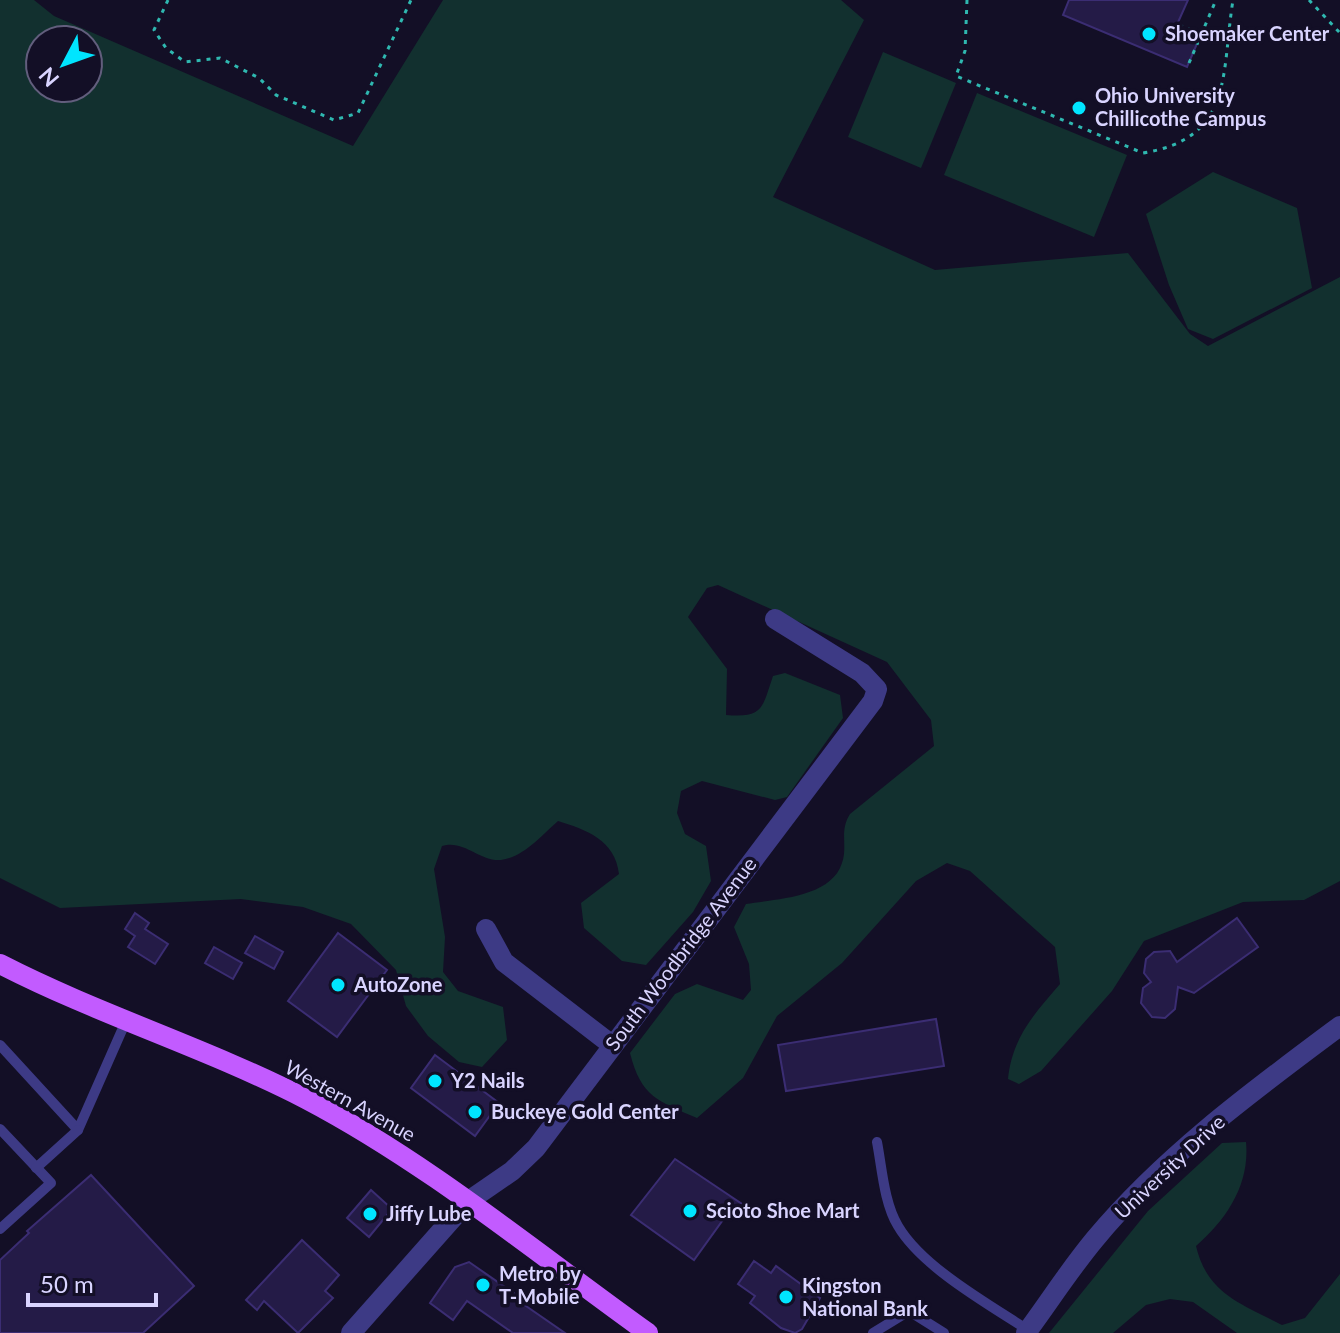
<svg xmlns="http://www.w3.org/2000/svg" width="1340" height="1333" font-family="Lato,sans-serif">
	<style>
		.green { fill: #12302f; fill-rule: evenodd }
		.building { fill: #241b47; stroke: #3b2d73; stroke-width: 2 }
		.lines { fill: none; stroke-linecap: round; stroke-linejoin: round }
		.path { stroke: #2fb8b0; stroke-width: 3; stroke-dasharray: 4 6; stroke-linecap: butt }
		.lane { stroke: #3d3a85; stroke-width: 10 }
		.street { stroke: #3d3a85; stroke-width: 20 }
		.primary { stroke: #c25bff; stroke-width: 20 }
		.poi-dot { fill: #00e5ff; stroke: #130f26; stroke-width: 3 }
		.labels { text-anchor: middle; stroke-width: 7; stroke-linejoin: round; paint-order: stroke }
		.poi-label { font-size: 20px; font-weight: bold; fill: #d9d4ff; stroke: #130f26; text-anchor: start }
		.street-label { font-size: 20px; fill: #d9d4ff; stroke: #130f26 }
	</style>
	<rect width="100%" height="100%" fill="#130f26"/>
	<!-- green -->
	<g class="green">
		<path d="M0,0H34L54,16L353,146L443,0H841L864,20L773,197L935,270L1128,253L1190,334L1208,346L1340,277V881L1304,900L1243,902L1144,941L1112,991L1041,1071L1019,1084L1008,1079C1012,1038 1034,1014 1060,984L1055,947L970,871L947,863L916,881L842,963L777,1016L743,1078L697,1118C658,1101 641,1097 630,1053L675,994L697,984L743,1000L751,990L749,964L734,927L746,904C775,899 831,898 842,863C848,846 839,831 850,814L934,746L931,720L887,662L718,585L707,588L688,617L727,669L726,715C764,718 762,708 773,676L785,673L840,695L843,718L787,797L775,800L702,781L681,791L677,813L685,834L706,846L711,881L693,912L646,965L622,961L584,928L581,903L619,874C615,840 587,830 558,821C542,835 524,857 501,860C480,862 464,839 442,846L434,869L445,937L443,972L458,991L503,1007L507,1040L482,1067L459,1062L428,1036L406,1006L396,970L351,924L303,907L241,899L60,908L0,878ZM40,40H88V88H40Z"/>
		<polygon points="883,52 956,83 921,168 848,137"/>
		<polygon points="977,93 1127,155 1094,237 944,175"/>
		<polygon points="1213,172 1297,208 1312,288 1213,339 1188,329 1169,285 1146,214"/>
		<path d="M1246,1142C1250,1184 1227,1219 1196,1246C1207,1294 1242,1304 1282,1325L1305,1318L1340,1274V1333H1237L1193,1302L1170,1299L1146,1305L1113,1333H1049L1148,1211L1222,1143Z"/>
	</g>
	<!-- building -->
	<g class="building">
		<polygon points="1069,0 1188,0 1175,29 1199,39 1187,67 1063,15"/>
		<polygon points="135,913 149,923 145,929 168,944 155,964 128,947 135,936 125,929"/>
		<polygon points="1237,918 1258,947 1194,993 1178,987 1175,1009 1165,1018 1152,1017 1141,1003 1143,988 1151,982 1144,973 1146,959 1154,952 1170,951 1177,962"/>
		<polygon points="338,933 387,970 337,1037 288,1001"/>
		<polygon points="255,936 283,952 274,969 245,953"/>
		<polygon points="214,947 242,963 233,979 205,963"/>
		<polygon points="936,1019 944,1066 786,1091 778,1045"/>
		<polygon points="435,1055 499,1103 475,1136 411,1088"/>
		<polygon points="675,1159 748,1208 738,1220 728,1213 694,1260 631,1215"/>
		<polygon points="91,1175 194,1286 143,1333 0,1333 0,1260 29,1233 27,1231"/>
		<polygon points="371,1190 392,1209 369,1237 347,1218"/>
		<polygon points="302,1240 339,1275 325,1291 333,1298 298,1333 264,1301 257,1310 246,1300"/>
		<polygon points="754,1261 771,1273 776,1266 820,1298 802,1329 795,1333 781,1328 750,1303 755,1296 738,1284"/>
		<polygon points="469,1262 515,1294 513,1297 565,1333 513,1333 467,1301 453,1320 430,1303 455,1267"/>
	</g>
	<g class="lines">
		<!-- path -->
		<g class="path">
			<polyline points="168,0 154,30 166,48 185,62 220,58 259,78 276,95 334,120 358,113 411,0"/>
			<path d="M967,0L965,51L956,76L1143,153C1234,138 1221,75 1233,0"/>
			<polyline points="1309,0 1340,33"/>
			<polyline points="1179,25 1202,34"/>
			<polyline points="1189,63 1216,0"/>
		</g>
		<!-- lane -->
		<g class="lane">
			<polyline points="0,1045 78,1130 126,1021"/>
			<polyline points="0,1129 51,1183 0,1229"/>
			<path d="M877,1142C882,1168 884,1203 898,1226C922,1267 988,1304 1028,1330"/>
			<polyline points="36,1168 78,1130"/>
			<polyline points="873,1333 909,1311 944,1333"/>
		</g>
		<!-- street -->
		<g class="street">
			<polyline points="486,929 504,962 612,1045"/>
			<polyline points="351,1333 467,1202 512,1171 536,1148 873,701 877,689 862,673 775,619"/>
			<path d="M1026,1333C1049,1302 1070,1269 1095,1239C1164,1156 1254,1090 1340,1026"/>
		</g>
		<!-- primary -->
		<path class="primary" d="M0,964C99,1015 207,1048 306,1099C428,1163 536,1253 648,1333"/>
	</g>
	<!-- markers -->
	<g class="poi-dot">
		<circle cx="1149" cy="34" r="8"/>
		<circle cx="1079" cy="108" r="8"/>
		<circle cx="338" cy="985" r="8"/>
		<circle cx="435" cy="1081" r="8"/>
		<circle cx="475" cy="1112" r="8"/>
		<circle cx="690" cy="1211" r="8"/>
		<circle cx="370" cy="1214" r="8"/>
		<circle cx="483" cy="1285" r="8"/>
		<circle cx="786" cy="1297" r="8"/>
	</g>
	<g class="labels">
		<!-- poi labels -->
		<g class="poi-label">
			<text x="1165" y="41">Shoemaker Center</text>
			<text x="1095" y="103">Ohio University<tspan x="1095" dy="23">Chillicothe Campus</tspan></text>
			<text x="354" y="992">AutoZone</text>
			<text x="451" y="1088">Y2 Nails</text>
			<text x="491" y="1119">Buckeye Gold Center</text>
			<text x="706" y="1218">Scioto Shoe Mart</text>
			<text x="386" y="1221">Jiffy Lube</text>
			<text x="499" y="1281">Metro by<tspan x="499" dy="23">T-Mobile</tspan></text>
			<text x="802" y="1293">Kingston<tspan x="802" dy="23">National Bank</tspan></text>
		</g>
		<!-- street labels -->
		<g class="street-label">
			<text transform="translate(681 954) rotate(-53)" y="7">South Woodbridge Avenue</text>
			<text transform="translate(350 1101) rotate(29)" y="7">Western Avenue</text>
			<text transform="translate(1170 1167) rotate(-43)" y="7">University Drive</text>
		</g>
	</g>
	<!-- north arrow -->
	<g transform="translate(64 64) rotate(229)"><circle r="38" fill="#130f26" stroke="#625e7d" stroke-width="2"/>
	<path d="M0-6L14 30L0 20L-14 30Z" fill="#00e5ff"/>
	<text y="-12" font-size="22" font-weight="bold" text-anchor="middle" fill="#d9d4ff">N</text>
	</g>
	<!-- scale -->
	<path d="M28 1293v12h128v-12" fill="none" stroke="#d9d4ff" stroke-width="4"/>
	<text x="40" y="1293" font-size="24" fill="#d9d4ff" stroke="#130f26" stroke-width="6" paint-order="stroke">50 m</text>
</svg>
